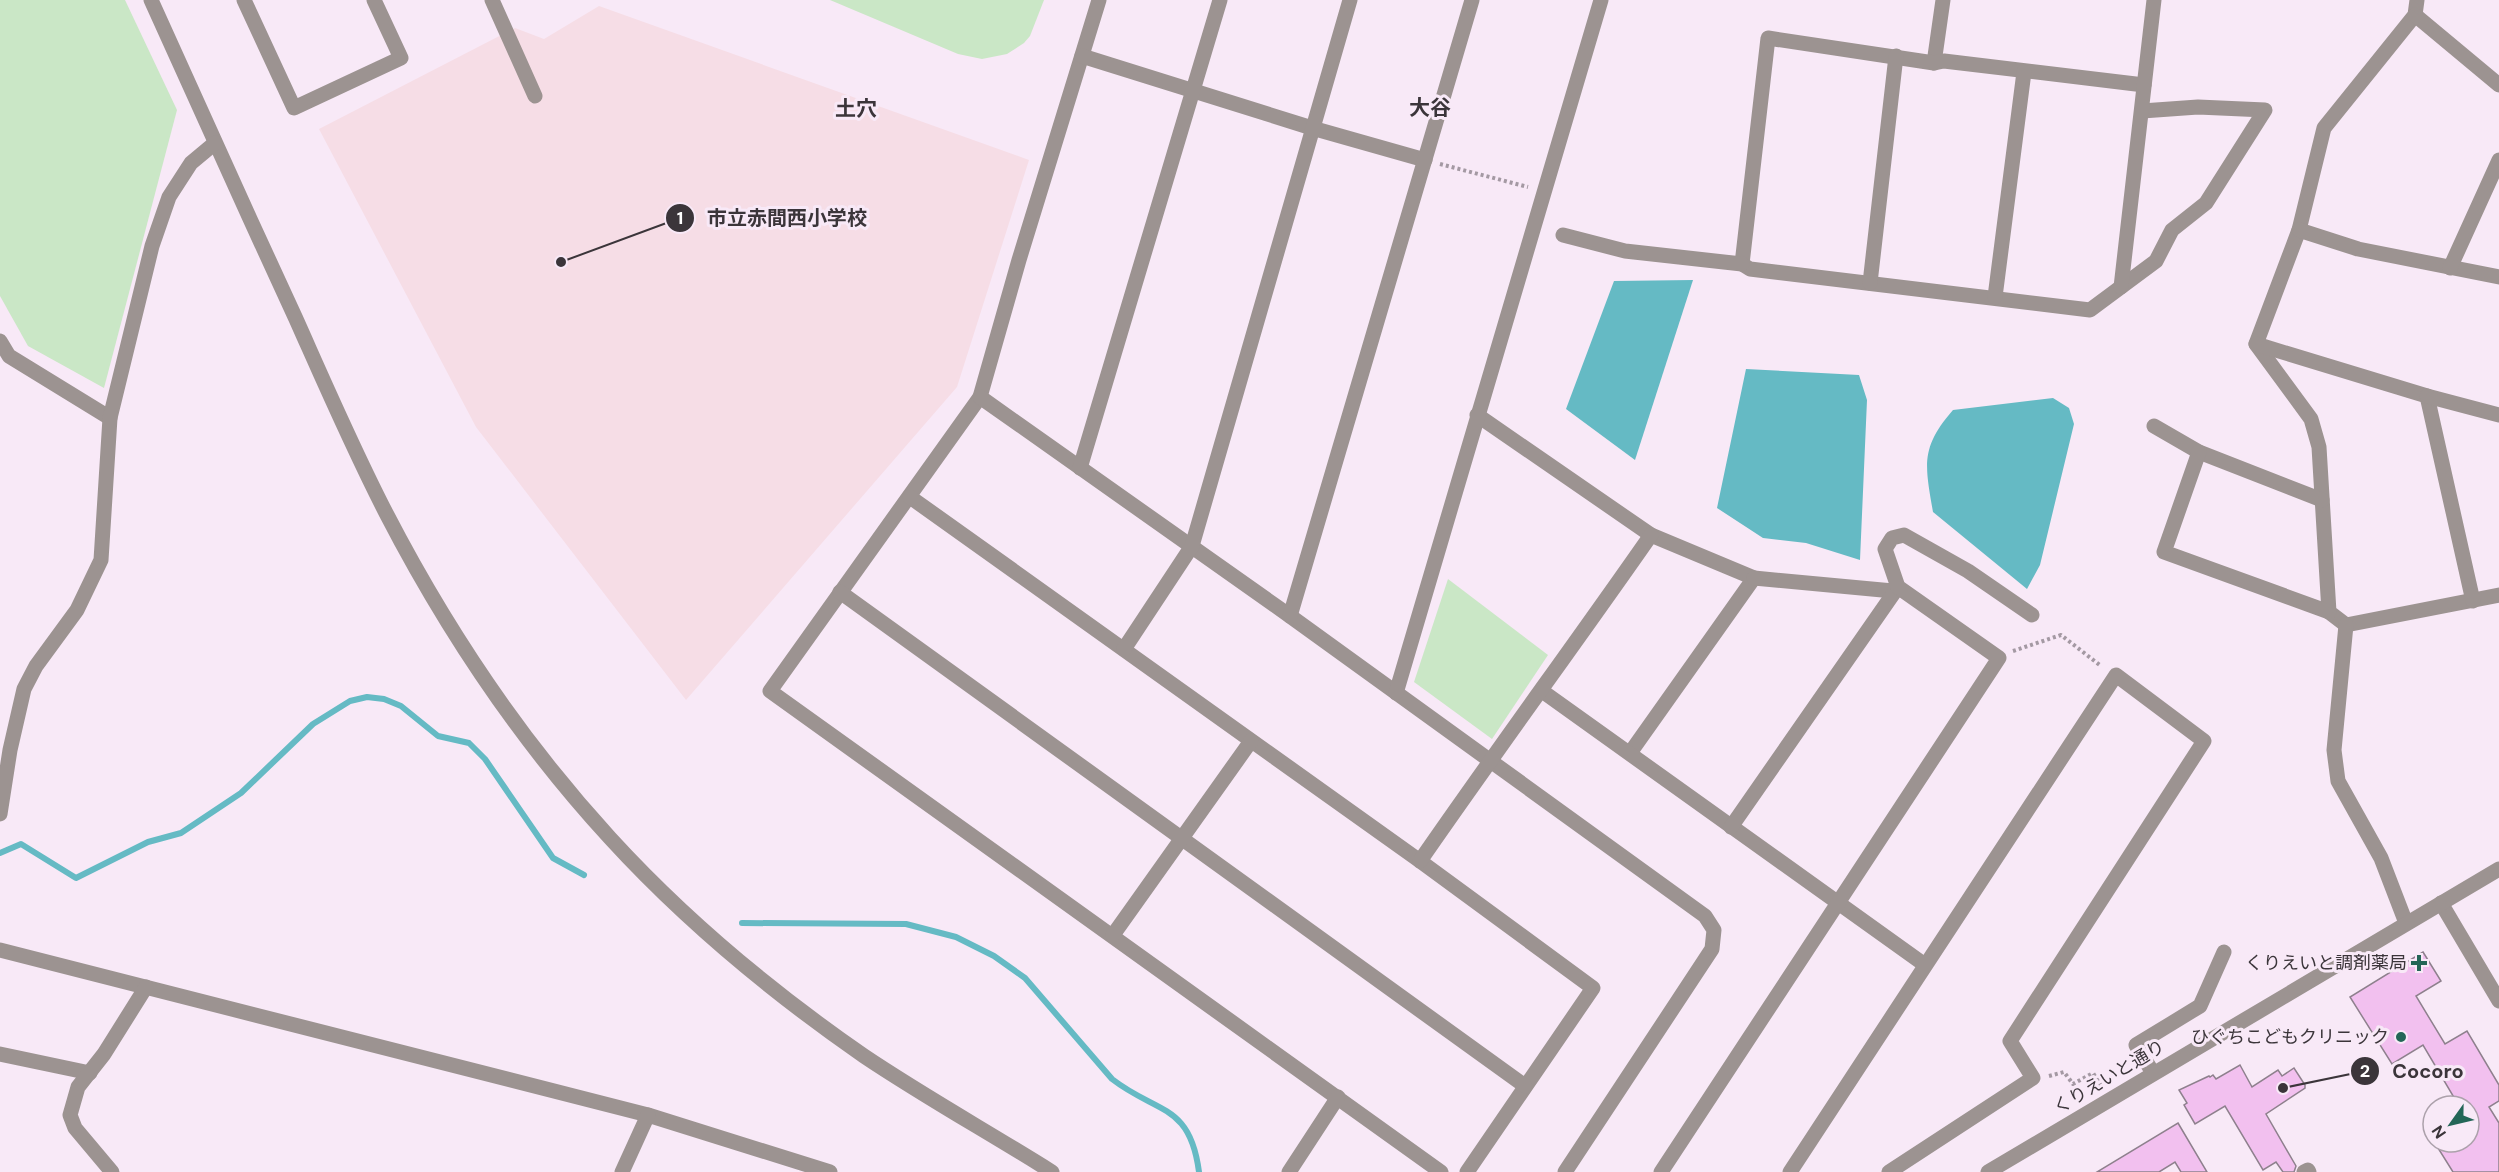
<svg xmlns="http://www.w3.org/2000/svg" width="2499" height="1172" font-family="'DM Sans','Noto Sans JP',sans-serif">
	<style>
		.education { fill: #f6dde6 }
		.green { fill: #cae7c6 }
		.water { fill: #65bac4 }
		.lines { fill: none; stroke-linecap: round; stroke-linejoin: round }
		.stream { stroke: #65bac4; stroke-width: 6 }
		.building { fill: #f2c0ef; stroke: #8e808d; stroke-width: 1.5 }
		.path { stroke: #a499a3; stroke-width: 4; stroke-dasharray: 3 3; stroke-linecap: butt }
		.minor { stroke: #9c9391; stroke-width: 15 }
		.poi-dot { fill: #236657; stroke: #f8e9f7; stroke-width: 2 }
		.labels { text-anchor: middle; stroke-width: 6; stroke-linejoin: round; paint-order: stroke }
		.poi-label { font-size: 18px; fill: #3b353a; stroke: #f8e9f7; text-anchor: end }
		.street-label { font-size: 18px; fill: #3b353a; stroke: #f8e9f7 }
		.quarter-label { font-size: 21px; font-weight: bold; fill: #3b353a; stroke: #f8e9f7 }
		.leader { fill: none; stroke: #3b353a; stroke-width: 2 }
		.callout-dot { fill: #3b353a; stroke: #f8e9f7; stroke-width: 2 }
		.mark-label { font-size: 18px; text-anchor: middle; font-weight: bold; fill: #fff }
		.callout-label { font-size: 20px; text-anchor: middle; font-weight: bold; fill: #3b353a; stroke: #f8e9f7; stroke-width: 6; stroke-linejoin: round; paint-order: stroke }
	</style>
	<rect width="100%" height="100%" fill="#f8e9f7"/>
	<!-- education -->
	<polygon class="education" points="599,6 1029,160 957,387 686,700 476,427 319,129 515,28 544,39"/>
	<!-- green -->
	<g class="green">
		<polygon points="0,0 125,0 177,110 104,388 28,346 0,296"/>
		<polygon points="830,0 1044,0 1030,36 1024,43 1007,54 982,59 958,54"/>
		<polygon points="1448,579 1548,655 1492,739 1414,682"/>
	</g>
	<!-- water -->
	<g class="water">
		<polygon points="1693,280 1635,460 1566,409 1614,281"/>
		<polygon points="1746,369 1859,375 1867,400 1860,560 1806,543 1763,538 1717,508"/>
		<path d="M2053,398L2069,408L2074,424L2040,565L2027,589L1933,512C1925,465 1920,448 1953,410Z"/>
	</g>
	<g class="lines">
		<!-- stream -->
		<g class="stream">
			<polyline points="0,853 21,844 76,878 148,842 181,833 241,793 313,724 350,701 367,697 384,699 401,706 438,736 469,743 485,759 553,858 584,875"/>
			<path d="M742,923L906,924L956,937L994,956L1025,978L1112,1079C1157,1114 1190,1103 1199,1172"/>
		</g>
	</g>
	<!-- building -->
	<g class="building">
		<polygon points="2423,952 2441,981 2416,996 2445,1044 2467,1031 2499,1085 2499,1101 2489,1107 2499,1123 2499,1172 2453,1172 2438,1148 2448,1142 2469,1142 2469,1106 2459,1106 2423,1045 2392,1064 2350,997"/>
		<polygon points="2240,1065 2252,1087 2278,1070 2282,1076 2294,1068 2305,1085 2305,1088 2266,1114 2296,1166 2294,1172 2283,1172 2276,1162 2263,1170 2225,1106 2195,1124 2184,1105 2187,1103 2179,1090 2209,1076 2210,1077 2213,1075 2216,1079"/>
		<polygon points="2178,1123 2207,1172 2181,1172 2175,1162 2159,1172 2097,1172"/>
	</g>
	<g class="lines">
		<!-- path -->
		<g class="path">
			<polyline points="1440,164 1528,187"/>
			<polyline points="2013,651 2061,635 2101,666"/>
			<polyline points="2049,1076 2064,1072 2073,1084 2093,1073 2102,1087"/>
		</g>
		<!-- minor -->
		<g class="minor">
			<path d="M151,0C199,107 247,213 296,319C325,384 353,449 386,513C446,629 521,741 610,838C685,920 773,993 864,1056C925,1097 990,1133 1052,1172"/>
			<polyline points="244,0 294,108 401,58 374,0"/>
			<polyline points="492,0 535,96"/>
			<polyline points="1099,0 1019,260 980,397 770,691 1441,1172"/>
			<polyline points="2417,0 2415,15 2324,128 2299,230 2256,344 2311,419 2319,447 2329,612 2346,625 2499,595"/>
			<polyline points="2415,15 2499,85"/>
			<polyline points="1082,56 1312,128 1425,160"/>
			<polyline points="1934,63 1943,0"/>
			<polyline points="2142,111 2198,107 2265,110 2206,203 2172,230 2156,261 2090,310 1750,269 1742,264 1768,38 1934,63 1944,61 2144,85"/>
			<polyline points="2299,230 2358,249 2499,277"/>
			<polyline points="1563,235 1625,251 1742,264"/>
			<polyline points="2450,268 2499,160"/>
			<polyline points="1870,283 1896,56"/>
			<polyline points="2121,287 2154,0"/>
			<polyline points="1995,297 2024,72"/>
			<polyline points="0,341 9,356 110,418"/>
			<polyline points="2256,344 2427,396 2473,601"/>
			<polyline points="2427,396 2499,415"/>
			<polyline points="980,397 1290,616 1705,916 1714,930 1712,949 1565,1172"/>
			<polyline points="1477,415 1651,535 1754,578 1630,753"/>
			<polyline points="2154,426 2199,452 2322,500"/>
			<polyline points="2199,452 2164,552 2329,612"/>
			<polyline points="1080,468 1220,0"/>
			<polyline points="910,497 1420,861 1593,988 1467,1172"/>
			<polyline points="1754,578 1893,591"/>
			<polyline points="840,592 1525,1086"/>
			<polyline points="1290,616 1472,0"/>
			<polyline points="2346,625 2334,750 2338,781 2381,858 2406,923"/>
			<polyline points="1124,649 1192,546 1350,0"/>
			<polyline points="1542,691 1925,965"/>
			<polyline points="1396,693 1601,0"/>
			<polyline points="0,814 10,750 24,689 36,666 77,610 101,560 110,418 152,246 169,197 191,163 215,143"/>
			<polyline points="1731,827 1898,587"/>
			<path d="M1420,861C1496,751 1575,644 1651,535"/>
			<polyline points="2441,903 2499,1001"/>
			<polyline points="1113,935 1251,741"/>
			<polyline points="0,950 648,1115 830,1172"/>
			<polyline points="0,1054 90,1073"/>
			<polyline points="2153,1073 2136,1045 2200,1006 2224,952"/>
			<polyline points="112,1172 75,1128 70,1115 78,1087 104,1054 146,987"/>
			<polyline points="622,1172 648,1115"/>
			<polyline points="1289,1172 1338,1097"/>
			<polyline points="1661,1172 1999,658 1898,587 1885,549 1892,538 1904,535 1968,571 2032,615"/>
			<polyline points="1790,1172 2116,675 2204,741 2010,1041 2033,1078 1889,1172"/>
			<polyline points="1988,1172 2499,869"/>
			<polyline points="2304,1172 2308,1170 2309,1172"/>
		</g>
	</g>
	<!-- markers -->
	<g class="poi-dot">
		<path d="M2416 954h6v6h6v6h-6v6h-6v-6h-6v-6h6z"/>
		<circle cx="2401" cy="1037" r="6"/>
	</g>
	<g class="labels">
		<!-- poi labels -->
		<g class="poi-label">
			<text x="2407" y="969">くりえいと調剤薬局</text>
			<text x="2389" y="1043">ひぐちこどもクリニック</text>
		</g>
		<!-- street labels -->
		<g class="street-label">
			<text transform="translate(2109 1077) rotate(-31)" y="6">くりえいと通り</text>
		</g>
		<!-- quarter labels -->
		<g class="quarter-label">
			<text x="1430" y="115">大谷</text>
			<text x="856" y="116">土穴</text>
		</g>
	</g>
	<!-- callouts -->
	<path class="leader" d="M561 262L680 218M2283 1088L2365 1071"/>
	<g class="callout-dot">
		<circle cx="561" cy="262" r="6"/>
		<circle cx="2283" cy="1088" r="6"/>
		<circle cx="680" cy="218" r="15"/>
		<circle cx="2365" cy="1071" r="15"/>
	</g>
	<g class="mark-label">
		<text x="680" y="224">1</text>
		<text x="2365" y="1077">2</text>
	</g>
	<g class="callout-label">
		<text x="787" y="225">市立赤間西小学校</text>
		<text x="2428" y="1078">Cocoro</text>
	</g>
	<!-- north arrow -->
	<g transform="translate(2451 1124) rotate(236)"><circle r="28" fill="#f8e9f7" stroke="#aca1ab" stroke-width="1.5"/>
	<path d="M0-4.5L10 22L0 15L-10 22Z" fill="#236657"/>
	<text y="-9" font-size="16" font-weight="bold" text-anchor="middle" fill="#3b353a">N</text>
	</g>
</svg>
